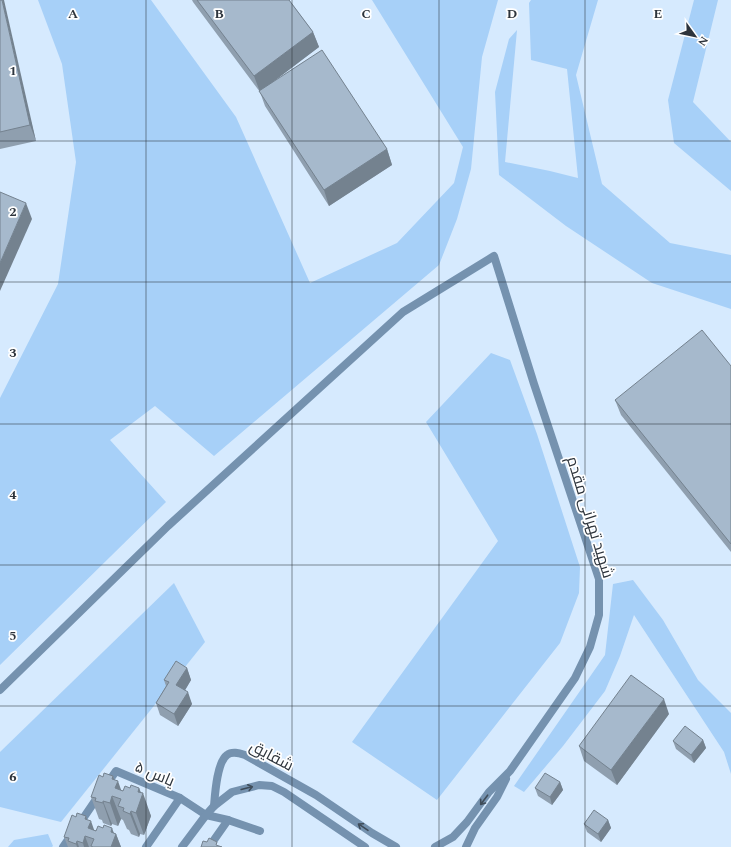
<svg xmlns="http://www.w3.org/2000/svg" width="731" height="847" font-family="Spectral,Cairo,serif">
	<style>
		.green { fill: #a7d0f8 }
		.lines { fill: none; stroke-linecap: round; stroke-linejoin: round }
		.minor { stroke: #7592af; stroke-width: 8 }
		.wall { fill: #8f9faf }
		.shaded-wall { fill: #74828f }
		.building { fill: #a6b9cc; stroke: #74828f }
		.oneway { stroke: #3f4c59 }
		.grid { fill: none; stroke: #2d343c; stroke-width: 1; stroke-opacity: 0.55 }
		.labels { text-anchor: middle; stroke-width: 3.5; stroke-linejoin: round; paint-order: stroke }
		.street-label { font-size: 16px; fill: #2d343c; stroke: #fff }
		.grid-label { font-size: 13px; text-anchor: middle; font-weight: bold; fill: #2d343c; stroke: #fff; stroke-width: 3.5; stroke-linejoin: round; paint-order: stroke }
	</style>
	<rect width="100%" height="100%" fill="#d6eafe"/>
	<!-- green -->
	<g class="green">
		<polygon points="38,0 151,0 236,117 310,283 397,243 454,183 463,147 372,0 498,0 482,57 471,169 457,219 439,265 214,456 155,406 110,440 166,502 0,665 0,398 58,284 76,162 62,64"/>
		<polygon points="531,0 598,0 576,75 602,184 670,243 731,255 731,309 652,283 566,226 499,175 495,92 509,39 517,30 505,162 550,171 578,178 567,69 531,60 529,3"/>
		<polygon points="694,0 718,0 693,102 731,142 731,191 674,143 668,100"/>
		<polygon points="491,353 510,360 537,434 580,567 579,593 560,643 437,800 352,742 498,541 426,422"/>
		<polygon points="633,580 663,620 698,680 731,713 731,774 724,752 634,615 620,656 605,691 563,746 524,792 514,786 605,655 613,584"/>
		<polygon points="174,583 205,642 61,822 0,807 0,752"/>
		<polygon points="48,834 53,846 52,847 8,847 14,840"/>
	</g>
	<g class="lines">
		<!-- minor -->
		<g class="minor">
			<polyline points="0,690 168,526 403,312 494,256 534,384 599,579 599,615 590,647 575,678 510,771 489,792 467,822 453,837 435,847"/>
			<polyline points="107,784 116,771 180,798 206,815 228,820"/>
			<path d="M214,806C215,794 217,762 227,755C232,751 239,753 245,755L316,795L372,833L396,847"/>
			<polyline points="80,823 99,795"/>
			<polyline points="63,847 72,834"/>
			<polyline points="146,847 180,798"/>
			<polyline points="182,847 206,815 214,806 232,792 259,785 272,786 284,792 365,847"/>
			<polyline points="209,847 228,820 260,831"/>
			<polyline points="466,847 475,828 497,797 506,779"/>
		</g>
	</g>
	<!-- wall -->
	<g class="wall">
		<polygon points="0,0 36,141 0,149"/>
		<polygon points="192,0 289,0 313,32 319,47 272,82 387,149 392,165 329,206 265,106 260,92 193,2"/>
		<polygon points="731,366 731,552 621,415 615,400"/>
		<polygon points="187,668 191,680 185,690 192,704 178,726 160,715 156,703 166,686 164,680"/>
		<polygon points="669,714 617,785 584,761 579,746"/>
		<polygon points="703,740 706,748 694,763 676,749 673,741"/>
		<polygon points="113,776 114,780 121,790 123,791 130,788 139,788 151,816 144,835 140,834 139,837 131,834 129,830 127,829 123,820 121,819 118,826 112,824 111,826 103,823 102,820 99,819 91,797 103,777"/>
		<polygon points="560,782 563,790 552,805 538,796 535,788"/>
		<polygon points="86,816 87,820 94,830 116,834 121,847 68,847 64,837 76,817"/>
		<polygon points="608,820 611,828 601,842 587,832 584,824"/>
	</g>
	<!-- shaded-wall -->
	<g class="shaded-wall">
		<polygon points="2,0 4,0 36,141 30,125"/>
		<polygon points="313,32 319,47 260,92 254,76"/>
		<polygon points="387,149 392,165 329,206 324,190"/>
		<polygon points="26,203 32,219 0,291 0,263"/>
		<polygon points="187,668 191,680 181,697 176,685"/>
		<polygon points="188,692 192,704 178,726 174,714"/>
		<polygon points="664,699 669,714 617,785 611,770"/>
		<polygon points="703,740 706,748 694,763 691,755"/>
		<polygon points="113,776 116,785 118,781 126,804 121,799 119,798 112,779"/>
		<polygon points="560,782 563,790 552,805 550,797"/>
		<polygon points="139,788 142,796 143,793 151,816 144,835 136,813 138,792"/>
		<polygon points="112,796 121,819 118,826 110,803"/>
		<polygon points="103,801 112,824 111,826 103,803"/>
		<polygon points="131,811 140,834 139,837 130,814"/>
		<polygon points="86,816 89,825 91,821 99,844 94,839 92,838 85,819"/>
		<polygon points="608,820 611,828 601,842 598,834"/>
		<polygon points="112,828 115,836 116,834 121,847 111,847 111,832"/>
		<polygon points="85,836 89,847 84,847 83,843"/>
		<polygon points="77,841 79,847 77,847 76,844"/>
	</g>
	<!-- building -->
	<g class="building">
		<polygon points="0,0 2,0 30,125 0,132"/>
		<polygon points="197,0 289,0 313,32 254,76"/>
		<polygon points="322,50 387,149 324,190 259,91"/>
		<polygon points="0,192 26,203 0,263"/>
		<polygon points="702,330 731,366 731,544 615,400"/>
		<polygon points="176,661 187,668 176,685 188,692 174,714 156,703 169,682 164,680"/>
		<polygon points="631,675 664,699 611,770 579,746"/>
		<polygon points="685,726 703,740 691,755 673,741"/>
		<polygon points="104,773 113,776 112,779 118,781 115,788 123,791 125,786 130,788 131,785 139,788 138,792 143,793 136,813 131,811 130,814 123,811 124,808 118,806 121,799 112,796 110,803 103,801 103,803 95,801 96,798 91,797 99,775 103,777"/>
		<polygon points="545,773 560,782 550,797 535,788"/>
		<polygon points="594,810 608,820 598,834 584,824"/>
		<polygon points="77,813 86,816 85,819 91,821 88,828 96,831 98,826 103,828 104,825 112,828 111,832 116,834 111,847 93,847 91,846 94,839 85,836 83,843 77,841 76,844 68,841 69,838 64,837 72,815 76,817"/>
		<polygon points="209,838 217,842 216,845 222,847 201,847 203,841 207,842"/>
	</g>
	<!-- one-way arrows -->
	<defs><path id="oneway-shaft" d="M-6 0H5M1.5-3L5.5 0L1.5 3" fill="none" stroke-width="1.6" stroke-linecap="round" stroke-linejoin="round"/></defs>
	<g class="oneway">
		<use href="#oneway-shaft" transform="translate(247 788) rotate(-14)"/>
		<use href="#oneway-shaft" transform="translate(484 800) rotate(127)"/>
		<use href="#oneway-shaft" transform="translate(363 827) rotate(-146)"/>
	</g>
	<!-- grid -->
	<path class="grid" d="M146,0V847M292,0V847M439,0V847M585,0V847M0,141H731M0,282H731M0,424H731M0,565H731M0,706H731"/>
	<g class="labels">
		<!-- street labels -->
		<g class="street-label">
			<text transform="translate(591 517) rotate(73)" y="6">شهید تهرانی مقدم</text>
			<text transform="translate(272 755) rotate(28)" y="6">شقایق</text>
			<text transform="translate(155 773) rotate(23)" y="6">یاس ۵</text>
		</g>
	</g>
	<g class="grid-label">
		<text x="73" y="18">A</text>
		<text x="219" y="18">B</text>
		<text x="366" y="18">C</text>
		<text x="512" y="18">D</text>
		<text x="658" y="18">E</text>
		<text x="13" y="75">1</text>
		<text x="13" y="216">2</text>
		<text x="13" y="357">3</text>
		<text x="13" y="499">4</text>
		<text x="13" y="640">5</text>
		<text x="13" y="781">6</text>
	</g>
	<!-- north arrow -->
	<g transform="translate(695 36) rotate(123)" stroke="#ffffff" stroke-width="3" paint-order="stroke">
	<path d="M0-3L7 15L0 10L-7 15Z" fill="#2d343c"/>
	<text y="-6" font-size="11" font-weight="bold" text-anchor="middle" fill="#2d343c">N</text>
	</g>
</svg>
